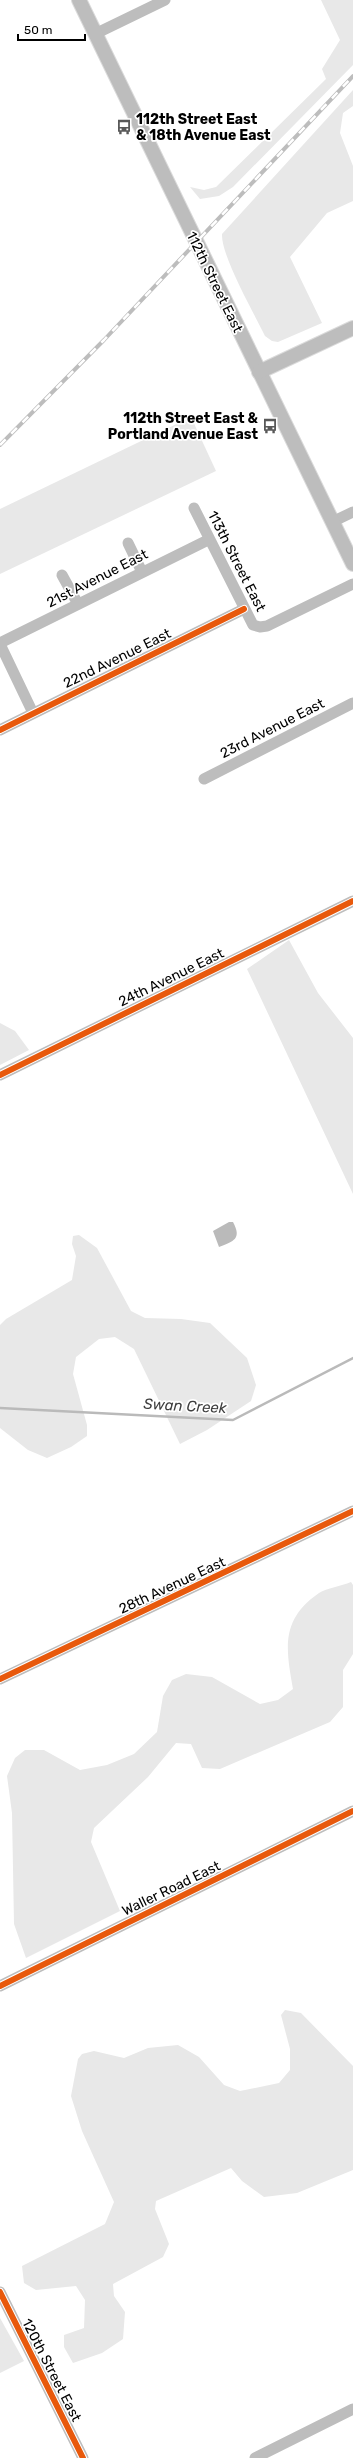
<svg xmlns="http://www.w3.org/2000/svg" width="353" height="2458" font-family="Rubik,sans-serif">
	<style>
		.green { fill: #e8e8e8 }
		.water { fill: #bababa }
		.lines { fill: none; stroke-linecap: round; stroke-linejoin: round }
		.stream { stroke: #bababa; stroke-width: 2.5 }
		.major-casing { stroke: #dbdbdb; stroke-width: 16 }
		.minor { stroke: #bdbdbd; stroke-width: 11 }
		.major { stroke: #bdbdbd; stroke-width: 14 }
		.rail-casing { stroke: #bdbdbd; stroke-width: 4 }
		.rail { stroke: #fff; stroke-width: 2.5; stroke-dasharray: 8; stroke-linecap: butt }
		.cycleway-casing { stroke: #fff; stroke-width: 8 }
		.cycleway { stroke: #e8590c; stroke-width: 6 }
		.labels { text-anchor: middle; stroke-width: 3.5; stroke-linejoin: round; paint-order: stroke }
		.poi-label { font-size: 14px; font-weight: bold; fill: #000; stroke: #fff; text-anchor: start }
		.street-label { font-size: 14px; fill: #000; stroke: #fff }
		.water-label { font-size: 15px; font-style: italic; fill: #3e3e3e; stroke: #fff }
	</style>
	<rect width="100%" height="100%" fill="#fff"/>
	<!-- green -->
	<g class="green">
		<polygon points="321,0 353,0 353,65 233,187 219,196 200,199 190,187 204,190 216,187 326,79 322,69 340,40"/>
		<path d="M353,90V106L343,113L340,133L353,166V201L327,213L290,257L322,323L278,342L272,341L265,336C254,313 221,256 222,234Z"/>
		<polygon points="191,417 216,471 0,574 0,509"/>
		<polygon points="289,940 318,993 353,1038 353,1194 247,969"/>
		<polygon points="0,1023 15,1031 29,1050 0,1065"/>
		<polygon points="79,1235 97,1248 131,1311 145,1318 181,1319 210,1323 247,1358 256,1385 251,1401 207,1430 180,1444 134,1349 115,1337 99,1339 76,1357 73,1374 87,1425 87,1436 71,1447 47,1458 28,1450 0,1428 0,1325 6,1319 72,1280 76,1256 72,1244 73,1236"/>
		<path d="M351,1582L353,1585V1654L343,1670V1707L330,1722L220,1769L202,1768L191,1744L176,1743L148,1777L94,1828L91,1842L120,1911L26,1958L14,1924L12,1813L7,1776L15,1758L25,1750H44L80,1770L107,1765L134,1754L157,1732L163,1696L172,1680L186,1674L212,1677L260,1704L278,1700L293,1689C286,1649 280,1620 319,1593C327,1588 341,1586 351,1582Z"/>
		<polygon points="285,2010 301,2013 353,2066 353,2170 297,2193 264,2197 242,2181 231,2168 156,2201 155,2209 169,2244 163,2257 113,2284 114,2296 125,2312 123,2339 102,2353 73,2363 64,2347 64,2335 84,2328 85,2300 76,2286 36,2290 24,2283 22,2266 105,2224 114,2202 82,2131 71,2096 78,2059 82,2054 94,2051 124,2058 148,2048 178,2045 199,2057 224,2085 240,2091 279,2083 290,2070 290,2049 281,2015"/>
		<polygon points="0,2318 24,2361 0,2373"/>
	</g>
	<!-- water -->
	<path class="water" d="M229,1222H233C242,1239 234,1241 219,1247L213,1231Z"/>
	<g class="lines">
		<!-- stream -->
		<polyline class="stream" points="0,1408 233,1420 353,1358"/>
		<!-- major casing -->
		<g class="major-casing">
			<g id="major">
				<polyline points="79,0 353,564"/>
				<polyline points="259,372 353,328"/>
			</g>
		</g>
		<!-- minor -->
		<g class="minor">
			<polyline points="95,34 165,0"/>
			<polyline points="194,508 253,625 260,627 267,626 353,584"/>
			<polyline points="332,522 353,512"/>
			<polyline points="128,543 142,572"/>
			<polyline points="62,575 78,604"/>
			<polyline points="0,643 208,540"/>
			<polyline points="0,644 33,713"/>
			<polyline points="0,730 244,609"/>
			<polyline points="204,779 353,703"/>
			<polyline points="0,1075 353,901"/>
			<polyline points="0,1679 353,1511"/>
			<polyline points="0,1986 353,1811"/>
			<polyline points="0,2292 83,2458"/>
			<polyline points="255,2458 353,2409"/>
		</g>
		<!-- major -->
		<use href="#major" class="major"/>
		<!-- rail casing -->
		<g class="rail-casing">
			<polyline id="rail" points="0,445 104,340 353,76"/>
		</g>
		<!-- rail -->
		<use href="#rail" class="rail"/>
		<!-- cycleway casing -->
		<g class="cycleway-casing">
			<g id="cycleway">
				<polyline points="0,730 244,609"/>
				<polyline points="0,1075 353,901"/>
				<polyline points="0,1679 353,1511"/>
				<polyline points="0,1986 353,1811"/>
				<polyline points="0,2292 83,2458"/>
			</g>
		</g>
		<!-- cycleway -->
		<use href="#cycleway" class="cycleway"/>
	</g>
	<!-- icons -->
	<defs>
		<g id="bus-bare" transform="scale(1.2)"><path d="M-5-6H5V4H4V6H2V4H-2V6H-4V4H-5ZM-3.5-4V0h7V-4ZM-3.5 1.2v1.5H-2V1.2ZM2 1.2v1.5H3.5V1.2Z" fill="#595959" stroke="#fff" stroke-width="2.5" paint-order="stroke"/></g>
	</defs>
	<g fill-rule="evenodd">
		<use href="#bus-bare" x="124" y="127"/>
		<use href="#bus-bare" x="270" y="426"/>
	</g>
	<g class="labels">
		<!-- poi labels -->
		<g class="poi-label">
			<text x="136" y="124">112th Street East<tspan x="136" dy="16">&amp; 18th Avenue East</tspan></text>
			<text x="258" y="423" text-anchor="end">112th Street East &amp;<tspan x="258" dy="16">Portland Avenue East</tspan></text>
		</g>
		<!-- street labels -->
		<g class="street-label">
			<text transform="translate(215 282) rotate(64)" y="5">112th Street East</text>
			<text transform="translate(237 561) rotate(63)" y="5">113th Street East</text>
			<text transform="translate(97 578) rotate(-27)" y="5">21st Avenue East</text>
			<text transform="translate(117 658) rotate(-26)" y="5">22nd Avenue East</text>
			<text transform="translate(272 728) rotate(-27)" y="5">23rd Avenue East</text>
			<text transform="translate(171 977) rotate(-26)" y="5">24th Avenue East</text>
			<text transform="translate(172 1585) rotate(-25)" y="5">28th Avenue East</text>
			<text transform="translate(171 1888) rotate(-26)" y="5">Waller Road East</text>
			<text transform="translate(52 2370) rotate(63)" y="5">120th Street East</text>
		</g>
		<!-- water labels -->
		<g class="water-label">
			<text transform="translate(185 1406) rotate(3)" y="5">Swan Creek</text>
		</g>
	</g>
	<!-- scale -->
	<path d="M18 34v6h67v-6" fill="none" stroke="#000000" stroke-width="2"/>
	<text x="24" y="34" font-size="12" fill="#000000" stroke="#ffffff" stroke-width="3" paint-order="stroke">50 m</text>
</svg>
